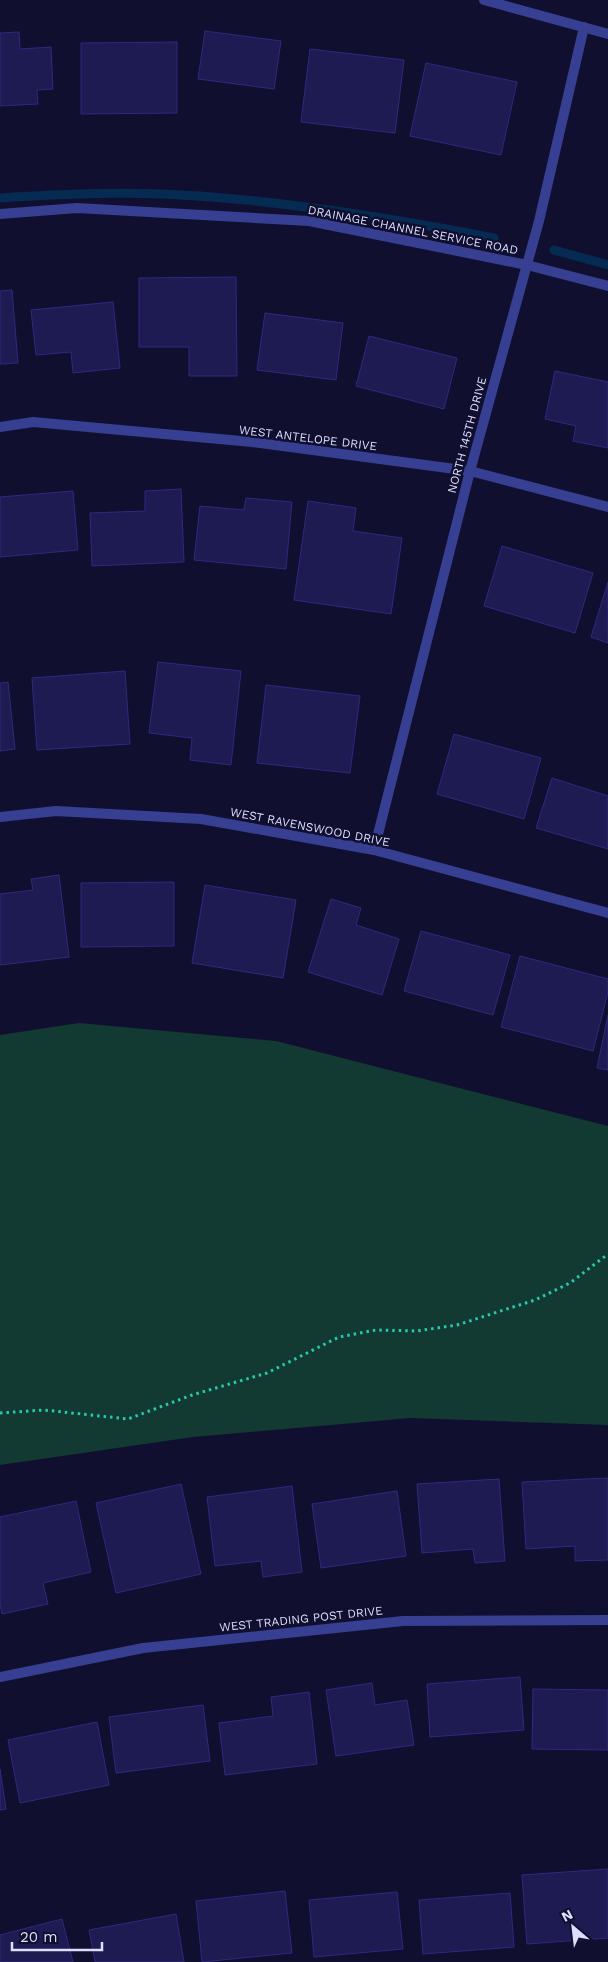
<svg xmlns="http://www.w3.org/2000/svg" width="608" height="1962" font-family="'Work Sans',sans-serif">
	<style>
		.green { fill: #123a33 }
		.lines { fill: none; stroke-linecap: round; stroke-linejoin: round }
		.stream { stroke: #062b52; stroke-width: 9 }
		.building { fill: #1e1a52; stroke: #2f2980 }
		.path { stroke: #25cbac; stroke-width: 3; stroke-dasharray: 2.5 4; stroke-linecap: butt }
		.street { stroke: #363f92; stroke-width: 10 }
		.labels { text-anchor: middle; stroke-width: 5; stroke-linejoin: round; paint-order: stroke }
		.street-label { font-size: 12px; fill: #dddeff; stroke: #110f2f }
	</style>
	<rect width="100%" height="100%" fill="#110f2f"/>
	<!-- green -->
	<polygon class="green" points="79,1023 276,1041 608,1126 608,1425 410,1418 193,1437 0,1465 0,1035"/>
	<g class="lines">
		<!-- stream -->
		<g class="stream">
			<path d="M0,198C60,194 122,191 182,195C287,201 391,218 494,238"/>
			<polyline points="554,250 608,265"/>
		</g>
	</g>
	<!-- building -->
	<g class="building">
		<polygon points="205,31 281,41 274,89 198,79"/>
		<polygon points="19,32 20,49 51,47 53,89 37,90 38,104 0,106 0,33"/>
		<polygon points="177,42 177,113 81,114 81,43"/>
		<polygon points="310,49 404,60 395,133 301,122"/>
		<polygon points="426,63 517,82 501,155 410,136"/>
		<polygon points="236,277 237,376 189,376 189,347 139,347 139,278"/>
		<polygon points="12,290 18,363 0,364 0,291"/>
		<polygon points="113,302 120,368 73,373 71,352 36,355 31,310"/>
		<polygon points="265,313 343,323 336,380 257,370"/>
		<polygon points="369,336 457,358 444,409 356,386"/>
		<polygon points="555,371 608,382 608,448 573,441 576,426 545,419"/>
		<polygon points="181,489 184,562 92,566 90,513 145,511 145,491"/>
		<polygon points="73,491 78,550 0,557 0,497"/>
		<polygon points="246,498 292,502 286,569 194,560 200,506 244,510"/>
		<polygon points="308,501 356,508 353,531 402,538 391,614 294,600"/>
		<polygon points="502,546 593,573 575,633 484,606"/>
		<polygon points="608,582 608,643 591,637"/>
		<polygon points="158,662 241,671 231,765 190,760 192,738 149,733"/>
		<polygon points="125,671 130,744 37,750 32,678"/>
		<polygon points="8,682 15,749 0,751 0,683"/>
		<polygon points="266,685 360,696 350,773 257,763"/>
		<polygon points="454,734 541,758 524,819 437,794"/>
		<polygon points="552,778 608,796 608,849 536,828"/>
		<polygon points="59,875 69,957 0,965 0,894 33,890 31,879"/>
		<polygon points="174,882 174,946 81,947 81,883"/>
		<polygon points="205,885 296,900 283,978 192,963"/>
		<polygon points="331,899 361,908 356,925 399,939 382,995 308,972"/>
		<polygon points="421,931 510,955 493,1015 404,991"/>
		<polygon points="520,956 608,979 608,992 593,1051 501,1027"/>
		<polygon points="608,1015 608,1070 597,1068"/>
		<polygon points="608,1478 608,1560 575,1561 575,1546 526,1549 522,1482"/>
		<polygon points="499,1479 505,1561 475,1563 473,1549 422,1553 417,1484"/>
		<polygon points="181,1484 201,1574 116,1593 96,1503"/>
		<polygon points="292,1486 302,1572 263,1577 261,1561 215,1566 207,1497"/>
		<polygon points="397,1491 406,1556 321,1568 312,1504"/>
		<polygon points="76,1501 91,1572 43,1583 48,1604 2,1614 0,1604 0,1517"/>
		<polygon points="520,1677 524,1730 430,1737 427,1684"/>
		<polygon points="372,1683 375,1705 407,1700 414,1745 336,1756 326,1690"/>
		<polygon points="533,1689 608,1690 608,1750 532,1749"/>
		<polygon points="309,1692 317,1764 225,1775 219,1723 273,1716 271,1697"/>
		<polygon points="203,1705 210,1761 116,1773 109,1717"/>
		<polygon points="97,1722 109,1785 20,1803 8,1740"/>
		<polygon points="0,1769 6,1809 0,1810"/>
		<polygon points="608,1869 608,1938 527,1944 522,1875"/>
		<polygon points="285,1891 292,1953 202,1962 196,1901"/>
		<polygon points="397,1892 403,1949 314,1957 309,1900"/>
		<polygon points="510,1893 514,1947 423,1954 419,1900"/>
		<polygon points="176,1914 184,1962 95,1962 89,1930"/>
		<polygon points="62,1919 73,1962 0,1962 0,1935"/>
	</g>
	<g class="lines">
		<!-- path -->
		<polyline class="path" points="0,1413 44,1410 128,1419 192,1395 267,1373 339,1337 376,1330 417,1331 457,1325 535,1300 570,1283 608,1254"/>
		<!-- street -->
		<g class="street">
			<polyline points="484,0 608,34"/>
			<polyline points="0,214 77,208 309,221 527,265 608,286"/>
			<polyline points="0,427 33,422 252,442 470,471 608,507"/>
			<polyline points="0,817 56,811 201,819 374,850 608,913"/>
			<polyline points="374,850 470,471 539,221 584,27"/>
			<polyline points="0,1677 143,1648 403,1621 608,1620"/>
		</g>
	</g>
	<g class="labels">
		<!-- street labels -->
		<g class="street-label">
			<text transform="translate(413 230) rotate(11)" y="4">DRAINAGE CHANNEL SERVICE ROAD</text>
			<text transform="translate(467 435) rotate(-75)" y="4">NORTH 145TH DRIVE</text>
			<text transform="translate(308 438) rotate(7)" y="4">WEST ANTELOPE DRIVE</text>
			<text transform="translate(310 827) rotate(11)" y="4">WEST RAVENSWOOD DRIVE</text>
			<text transform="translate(301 1619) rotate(-6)" y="4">WEST TRADING POST DRIVE</text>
		</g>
	</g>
	<!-- north arrow -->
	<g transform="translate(573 1927) rotate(332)" stroke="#110f2f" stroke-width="4" paint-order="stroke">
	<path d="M0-4L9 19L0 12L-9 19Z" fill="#dddeff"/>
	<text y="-8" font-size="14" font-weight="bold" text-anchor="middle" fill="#dddeff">N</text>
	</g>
	<!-- scale -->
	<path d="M12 1942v8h90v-8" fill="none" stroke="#dddeff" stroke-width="2.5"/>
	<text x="20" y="1942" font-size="15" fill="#dddeff" stroke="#110f2f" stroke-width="4" paint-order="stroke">20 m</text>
</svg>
